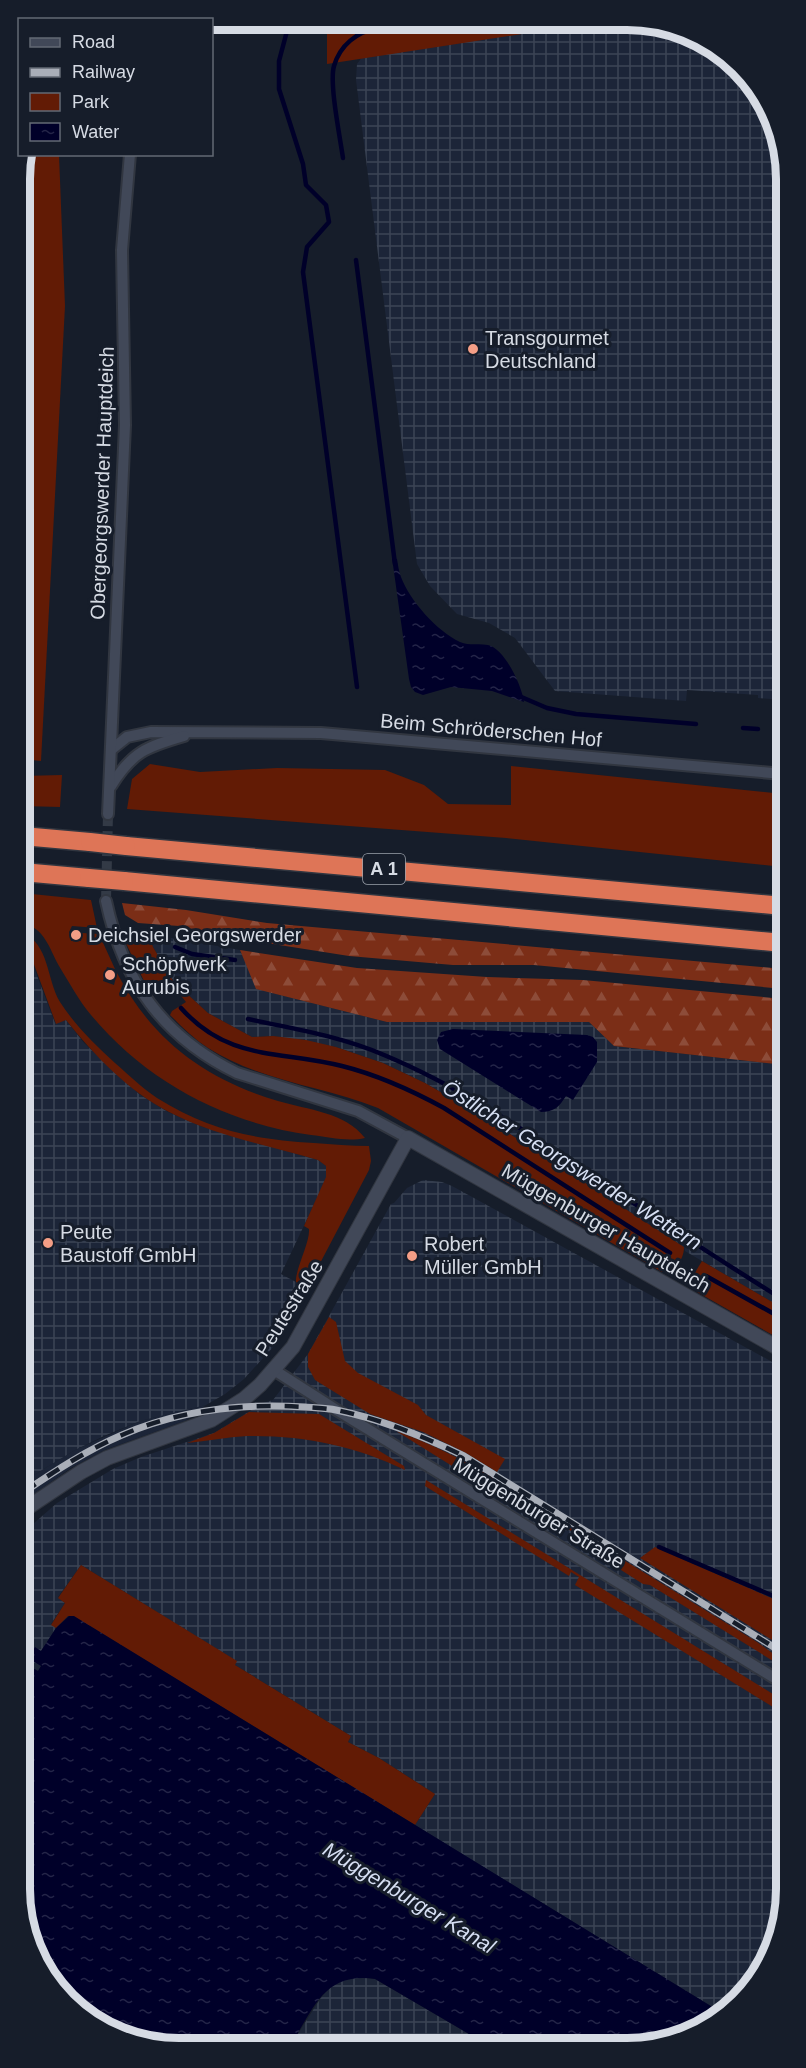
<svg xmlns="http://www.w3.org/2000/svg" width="806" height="2068" font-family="Arial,sans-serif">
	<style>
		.built { fill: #1c2538 }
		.industrial { fill: url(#industrial-grid) }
		.green { fill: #621b05 }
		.forest { fill: url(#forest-firs) }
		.water { fill: url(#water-ripples) }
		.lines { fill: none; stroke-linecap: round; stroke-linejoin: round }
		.stream { stroke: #000029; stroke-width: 4.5 }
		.minor-tunnel { stroke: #333a46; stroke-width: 10; stroke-dasharray: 10 5; stroke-linecap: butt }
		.minor-casing { stroke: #313640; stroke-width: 14 }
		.tertiary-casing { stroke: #313640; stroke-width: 16 }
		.motorway-casing { stroke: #313640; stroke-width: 21 }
		.minor { stroke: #414858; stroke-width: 10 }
		.tertiary { stroke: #414858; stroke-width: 14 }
		.motorway { stroke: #de7557; stroke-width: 18 }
		.rail-casing { stroke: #a9aeb8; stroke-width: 7 }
		.rail { stroke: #161d2a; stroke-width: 4.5; stroke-dasharray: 14; stroke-linecap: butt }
		.motorway-bridge-casing { stroke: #313640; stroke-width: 21; stroke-linecap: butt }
		.motorway-bridge { stroke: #de7557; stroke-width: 18 }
		.poi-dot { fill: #f49e86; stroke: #161d2a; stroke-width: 2 }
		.labels { text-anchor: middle; stroke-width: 6; stroke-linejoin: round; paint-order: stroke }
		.shield { fill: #161d2a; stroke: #9ca2ac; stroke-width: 1.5 }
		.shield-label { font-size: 18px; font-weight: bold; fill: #d6dbe4 }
		.poi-label { font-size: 20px; fill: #d6dbe4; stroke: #161d2a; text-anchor: start }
		.street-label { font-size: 20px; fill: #d6dbe4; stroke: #161d2a }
		.water-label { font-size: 21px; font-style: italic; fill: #d6dff3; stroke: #161d2a }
		.rim { fill: none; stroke: #d6dbe4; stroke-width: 8 }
	</style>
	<defs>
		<pattern id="industrial-grid" width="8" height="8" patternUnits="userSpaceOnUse" patternTransform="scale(1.5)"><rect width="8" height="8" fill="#1c2538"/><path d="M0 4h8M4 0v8" fill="none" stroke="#3c4455"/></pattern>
		<pattern id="forest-firs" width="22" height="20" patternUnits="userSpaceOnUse" patternTransform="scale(1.5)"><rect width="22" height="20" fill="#7b2e17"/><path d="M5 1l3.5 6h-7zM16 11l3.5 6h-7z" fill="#8d4c39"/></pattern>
		<pattern id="water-ripples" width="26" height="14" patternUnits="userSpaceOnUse" patternTransform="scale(1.5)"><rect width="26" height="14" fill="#000029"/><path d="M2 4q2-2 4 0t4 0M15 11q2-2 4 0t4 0" fill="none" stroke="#242548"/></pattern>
	</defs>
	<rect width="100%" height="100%" fill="#161d2a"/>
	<!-- built -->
	<polygon class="built" points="206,1405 185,1421 105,1450 71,1468 24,1501 24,1481 75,1450 140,1421"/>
	<!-- industrial -->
	<g class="industrial">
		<polygon points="591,22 658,23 732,59 781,138 783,700 758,698 758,695 687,690 686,701 555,691 515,638 489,623 457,614 430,586 417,564 356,80 357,64 363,56"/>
		<polygon points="149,934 240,950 257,989 387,1022 589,1022 614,1046 784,1065 784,1309 685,1251 684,1247 482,1116 425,1083 383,1063 336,1047 273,1036 252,1037 208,1013 173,981 153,947"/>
		<polygon points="22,936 55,1023 66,1020 84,1043 139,1094 168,1112 203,1127 318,1160 326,1166 327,1177 281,1274 307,1288 274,1346 244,1379 225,1394 206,1405 140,1421 104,1436 75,1450 24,1481"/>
		<polygon points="423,1180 442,1182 452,1186 785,1369 786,1899 774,1950 747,1994 719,2011 415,1825 435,1794 379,1758 348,1742 351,1736 235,1665 236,1661 81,1565 58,1597 65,1603 51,1624 56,1628 41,1651 28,1657 41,1666 38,1671 24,1663 24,1532 57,1503 113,1469 141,1457 214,1433 263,1403 273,1400 308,1354 391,1204 394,1203 407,1188"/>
		<polygon points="359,1977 375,1979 486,2044 291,2045 320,1999 330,1987 344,1980"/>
	</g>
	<!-- green -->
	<g class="green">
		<polygon points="327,20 621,22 522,34 327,64"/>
		<polygon points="24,154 59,155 65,306 41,761 22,759 20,168"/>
		<polygon points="150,764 200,772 277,768 385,770 424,785 448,804 511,805 511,766 783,794 783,867 506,838 127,809 132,779"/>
		<polygon points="62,775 60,807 22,806 22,776"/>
		<path d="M22,893L91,900L97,928L72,926L69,932L71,941H81L82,933L99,934L115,969L107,967L103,981L114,985L117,973C153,1041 205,1079 278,1101C308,1110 345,1112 365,1138C348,1142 328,1137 311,1135C225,1123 147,1082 91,1015C79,1001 69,982 59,966C49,948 45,928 22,923Z"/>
		<path d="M22,932C50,945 46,978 60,1002C74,1024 95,1045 115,1063C129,1075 142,1088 157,1098C210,1131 253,1139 314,1143C332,1144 351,1146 369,1146L371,1161L369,1170L307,1288L296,1282C295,1269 310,1243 309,1229L304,1226L326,1177V1166L318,1160C268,1145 215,1136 169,1112C127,1090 95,1056 66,1020L56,1024Z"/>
		<path d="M127,932L149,934L153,947L173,981L208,1013L252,1037L273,1036L306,1040L336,1047L383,1063L425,1083L482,1116L684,1247C684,1260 675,1271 662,1272L378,1108C323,1086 260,1081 208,1048C194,1039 182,1027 170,1015L172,1011L186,1002C179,993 170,983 158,982C152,981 150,984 144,981L122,935Z"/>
		<path d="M702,1261L784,1309L785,1342L697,1292C689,1279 695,1273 702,1261Z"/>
		<polygon points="329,1317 336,1322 345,1361 358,1373 418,1405 426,1415 505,1459 497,1472 466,1453 423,1432 370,1414 315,1380 308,1367 308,1354"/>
		<path d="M249,1412L319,1414L404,1466L405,1470C356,1446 303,1435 247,1436C227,1437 207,1441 187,1443L214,1433Z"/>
		<path d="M396,1431C430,1443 462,1459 493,1478L486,1483L481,1484Z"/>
		<polygon points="426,1480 786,1702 786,1715 575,1585 579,1577 571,1572 569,1576 425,1486"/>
		<path d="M514,1490L518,1496L595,1543L593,1546L585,1549C578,1545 576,1543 576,1534L516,1497Z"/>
		<polygon points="655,1547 785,1604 785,1648 640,1558"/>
		<polygon points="609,1551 757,1642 786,1663 786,1673 778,1664 650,1585 643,1584 610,1563"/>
		<polygon points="81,1565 237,1661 235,1665 351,1736 348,1742 379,1758 435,1794 415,1825 74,1617 68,1616 56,1628 51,1625 65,1603 58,1598"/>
	</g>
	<!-- forest -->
	<g class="forest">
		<polygon points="122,903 186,910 267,923 784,969 784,989 534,965 453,965 349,956 241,939 179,926 138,923 125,915"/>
		<polygon points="240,950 357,968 487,977 583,980 784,999 784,1065 614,1046 589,1022 387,1022 256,989"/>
	</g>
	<!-- water -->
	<g class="water">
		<path d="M392,558L397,559C398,565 399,572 401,577C410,601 437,631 460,642C470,646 479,643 488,645C505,649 522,686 524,702L492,691L451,687L423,695L415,692L411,687L409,679Z"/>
		<path d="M453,1029L587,1035L593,1037L597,1042V1062L573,1100L566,1096C559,1107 554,1112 541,1112L440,1049L437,1040L441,1032Z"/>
		<path d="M69,1616H74L719,2011L668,2043L486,2044L375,1979C324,1972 314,2008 291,2045H148L74,2009L25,1930L24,1663L38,1671L41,1666L28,1658L35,1647L41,1651L56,1628Z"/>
	</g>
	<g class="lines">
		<!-- stream -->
		<g class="stream">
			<polyline points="294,20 287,31 279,61 279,89 303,164 306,185 326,205 329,222 307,247 303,272 357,687"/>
			<path d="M343,158C340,137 329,83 334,66C340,45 357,32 377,28C397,24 418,24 437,21"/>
			<polyline points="356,260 395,564"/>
			<polyline points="519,696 547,708 576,714 696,724"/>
			<polyline points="743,728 758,729"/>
			<polyline points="175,947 192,954 235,960"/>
			<path d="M181,1008C229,1062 280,1050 342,1066C378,1075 411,1090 444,1108L670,1253"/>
			<path d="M248,1019C294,1029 340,1036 384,1055C456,1085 521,1128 585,1171C651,1215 717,1259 784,1300"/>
			<polyline points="706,1276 785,1320"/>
			<polyline points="659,1547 785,1601"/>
		</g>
		<!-- minor-tunnel -->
		<polyline class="minor-tunnel" points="106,901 108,814"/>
		<!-- minor casing -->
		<g class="minor-casing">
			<g id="minor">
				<polyline points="112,749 127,737 151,732 321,733 783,774"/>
				<path d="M111,786C132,752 146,747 184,736"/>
				<polyline points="108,814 125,425 122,250 130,154"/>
				<path d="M106,901C123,981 163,1037 237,1073L358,1111L408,1138"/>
				<polyline points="274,1370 335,1409 786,1685"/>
			</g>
		</g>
		<!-- tertiary casing -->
		<g class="tertiary-casing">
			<polyline id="tertiary" points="24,1510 81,1472 107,1458 211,1420 244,1399 260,1385 293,1347 408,1138 785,1352"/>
		</g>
		<!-- motorway casing -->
		<g class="motorway-casing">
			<g id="motorway">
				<polyline points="22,836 90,842"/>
				<polyline points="126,846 783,906"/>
				<polyline points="22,872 89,878"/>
				<polyline points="124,881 783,943"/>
			</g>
		</g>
		<!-- minor -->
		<use href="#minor" class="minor"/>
		<!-- tertiary -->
		<use href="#tertiary" class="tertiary"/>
		<!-- motorway -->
		<use href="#motorway" class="motorway"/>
		<!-- rail casing -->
		<g class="rail-casing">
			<path id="rail" d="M24,1492C55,1471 87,1450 122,1435C179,1410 243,1403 305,1407C315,1408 326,1408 336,1410C381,1419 423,1436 464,1456L785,1654"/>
		</g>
		<!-- rail -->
		<use href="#rail" class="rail"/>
		<!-- motorway-bridge casing -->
		<g class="motorway-bridge-casing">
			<g id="motorway-bridge">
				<polyline points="90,842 126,846"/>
				<polyline points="89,878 124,881"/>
			</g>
		</g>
		<!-- motorway-bridge -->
		<use href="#motorway-bridge" class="motorway-bridge"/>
	</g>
	<!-- markers -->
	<g class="poi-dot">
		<circle cx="473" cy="349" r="6"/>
		<circle cx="76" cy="935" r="6"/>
		<circle cx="110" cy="975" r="6"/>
		<circle cx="48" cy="1243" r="6"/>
		<circle cx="412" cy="1256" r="6"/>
	</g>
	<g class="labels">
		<!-- shield labels -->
		<rect class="shield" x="363" y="854" width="42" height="30" rx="4.5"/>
		<g class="shield-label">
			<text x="384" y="875">A 1</text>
		</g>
		<!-- poi labels -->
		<g class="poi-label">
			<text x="485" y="345">Transgourmet<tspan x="485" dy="23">Deutschland</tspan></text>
			<text x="88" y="942">Deichsiel Georgswerder</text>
			<text x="122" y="971">Schöpfwerk<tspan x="122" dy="23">Aurubis</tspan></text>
			<text x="60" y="1239">Peute<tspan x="60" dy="23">Baustoff GmbH</tspan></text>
			<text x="424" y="1251">Robert<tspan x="424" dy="23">Müller GmbH</tspan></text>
		</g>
		<!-- street labels -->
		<g class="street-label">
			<text transform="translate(102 483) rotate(-88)" y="7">Obergeorgswerder Hauptdeich</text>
			<text transform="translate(491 730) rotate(5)" y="7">Beim Schröderschen Hof</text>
			<text transform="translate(606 1228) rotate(30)" y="7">Müggenburger Hauptdeich</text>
			<text transform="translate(289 1308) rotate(-58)" y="7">Peutestraße</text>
			<text transform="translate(539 1513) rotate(31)" y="7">Müggenburger Straße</text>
		</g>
		<!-- water labels -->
		<g class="water-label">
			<text transform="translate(572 1165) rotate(32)" y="7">Östlicher Georgswerder Wettern</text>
			<text transform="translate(409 1898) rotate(31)" y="7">Müggenburger Kanal</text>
		</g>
	</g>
	<!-- crop -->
	<path d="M0 0H806V2068H0ZM179 30H627A149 149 0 0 1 776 179V1889A149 149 0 0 1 627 2038H179A149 149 0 0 1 30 1889V179A149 149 0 0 1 179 30Z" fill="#161d2a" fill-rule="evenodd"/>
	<path class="rim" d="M179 30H627A149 149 0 0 1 776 179V1889A149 149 0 0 1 627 2038H179A149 149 0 0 1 30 1889V179A149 149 0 0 1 179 30Z"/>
	<!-- legend -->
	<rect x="18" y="18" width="195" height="138" fill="#161d2a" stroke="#636974" stroke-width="1.5"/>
	<rect x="30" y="38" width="30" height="9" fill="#414858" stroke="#636974" stroke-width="1.5"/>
	<text x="72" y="48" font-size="18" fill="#d6dbe4">Road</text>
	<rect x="30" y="68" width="30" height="9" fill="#a9aeb8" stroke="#636974" stroke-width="1.5"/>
	<text x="72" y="78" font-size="18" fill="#d6dbe4">Railway</text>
	<rect x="30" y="93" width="30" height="18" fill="#621b05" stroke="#636974" stroke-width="1.5"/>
	<text x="72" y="108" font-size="18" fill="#d6dbe4">Park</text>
	<rect x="30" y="123" width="30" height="18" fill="url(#water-ripples)" stroke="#636974" stroke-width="1.5"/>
	<text x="72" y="138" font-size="18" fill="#d6dbe4">Water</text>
</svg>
